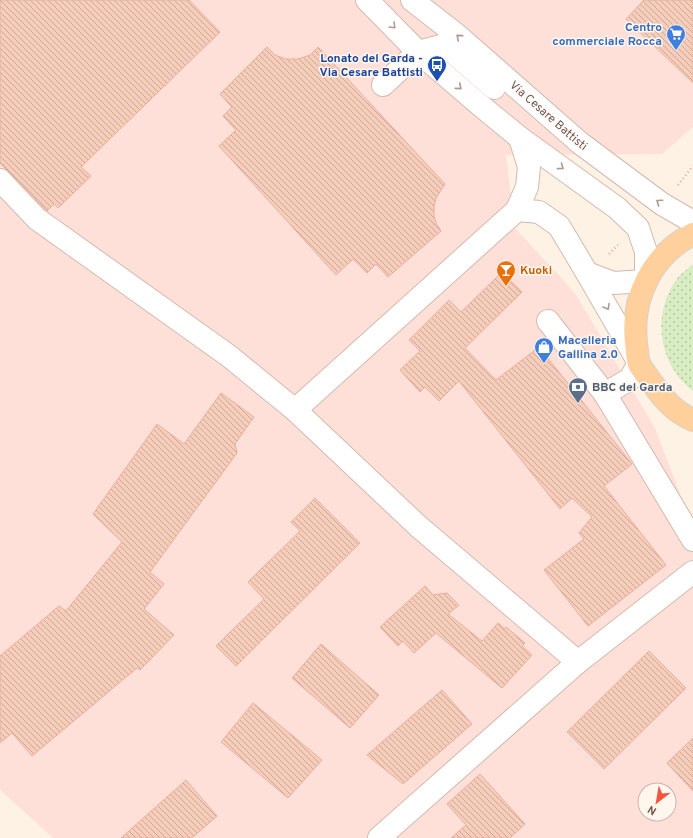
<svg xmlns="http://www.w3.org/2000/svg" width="693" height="838" font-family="Overpass,sans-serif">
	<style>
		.commercial { fill: #ffe0d9; fill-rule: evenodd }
		.grass { fill: url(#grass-dots) }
		.building { fill: url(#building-back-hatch); stroke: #eab099 }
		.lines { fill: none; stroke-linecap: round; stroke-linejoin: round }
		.minor-casing { stroke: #d4baad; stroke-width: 24 }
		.major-casing { stroke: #dacfcb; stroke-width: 24 }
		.path { stroke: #dcaf9d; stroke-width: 2.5; stroke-dasharray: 1 3; stroke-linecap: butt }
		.minor { stroke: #fff; stroke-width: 22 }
		.major { stroke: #ffd09c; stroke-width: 22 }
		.oneway { stroke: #af9891 }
		.labels { text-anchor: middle; stroke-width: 3; stroke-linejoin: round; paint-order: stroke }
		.shop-label { font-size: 12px; font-weight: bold; fill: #366cbe; stroke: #fff6ee; text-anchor: end }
		.transit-label { font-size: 12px; font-weight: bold; fill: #164399; stroke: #fff6ee; text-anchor: end }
		.street-label { font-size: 12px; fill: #7a5447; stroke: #fff6ee }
		.food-label { font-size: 12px; font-weight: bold; fill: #c56008; stroke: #fff6ee; text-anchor: start }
		.service-label { font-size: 12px; font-weight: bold; fill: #4e5e75; stroke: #fff6ee; text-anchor: start }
	</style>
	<defs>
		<pattern id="grass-dots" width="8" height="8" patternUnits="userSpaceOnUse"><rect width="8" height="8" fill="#d8edc2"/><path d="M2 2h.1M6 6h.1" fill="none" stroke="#b4c39f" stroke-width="1.8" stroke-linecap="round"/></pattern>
		<pattern id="building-back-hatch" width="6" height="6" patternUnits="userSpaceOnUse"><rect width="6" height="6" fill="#f6ccba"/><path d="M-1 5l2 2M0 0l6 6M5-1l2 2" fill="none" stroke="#cca899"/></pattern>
	</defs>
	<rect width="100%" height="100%" fill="#fef2e5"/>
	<!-- commercial -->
	<path class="commercial" d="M0,0H693V127L662,154L506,155L515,228L575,293L655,428L693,527V838H53L0,790ZM645,790H669V814H645Z"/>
	<!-- grass -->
	<path class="grass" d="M693,264V391C657,364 651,311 679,276C683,272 689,268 693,264Z"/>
	<!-- building -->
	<g class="building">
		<polygon points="0,0 189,0 220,32 81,167 91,176 58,208 54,204 47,211 0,163"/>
		<polygon points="644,0 693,0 693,83 626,19"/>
		<polygon points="267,47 275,55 286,59 298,59 310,55 318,47 445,184 436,198 434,207 434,216 436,223 441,231 388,277 376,264 367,273 353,259 336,275 219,146 236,130 223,116 232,107 220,94"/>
		<polygon points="502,272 522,292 465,348 496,380 539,347 632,464 604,486 666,565 588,626 544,570 584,539 579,533 592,517 572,498 560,509 459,381 439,401 425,387 420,392 400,370 420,351 409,340 449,300 461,312"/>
		<polygon points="221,393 254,417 235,444 237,453 150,572 164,584 144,609 174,635 140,670 137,668 32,756 12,733 0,743 0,656 59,606 66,611 122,542 93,514 157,424 184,444"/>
		<polygon points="315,498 360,543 236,666 216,646 264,599 248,582 300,531 291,522"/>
		<polygon points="425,586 433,595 447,593 459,605 448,614 482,641 498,623 505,629 506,627 525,643 522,646 532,655 502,688 436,633 414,653 403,641 398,646 380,627"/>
		<polygon points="321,644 379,695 350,728 292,678"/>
		<polygon points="649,651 686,688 604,769 567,732"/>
		<polygon points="442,690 472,724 403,784 367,755"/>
		<polygon points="253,703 322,760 288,798 221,742"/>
		<polygon points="693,738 693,791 667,763"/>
		<polygon points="480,774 525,824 510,838 451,838 466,825 447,804"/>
		<polygon points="186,780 217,816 192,838 121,838"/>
	</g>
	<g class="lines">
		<!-- minor casing -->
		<g class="minor-casing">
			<g id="minor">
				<polyline points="367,0 418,52 480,105 520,138 617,208 638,228 646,252 646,281 613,283 587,273"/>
				<path id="s1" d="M412,0L457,35L580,143L662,204L693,222"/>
				<polyline points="383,85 418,52 444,45 494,88"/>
				<polyline points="0,180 37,219 229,356 295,410 418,526 578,662"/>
				<polyline points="517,210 527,187 529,167 520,138"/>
				<polyline points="548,321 605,394 693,540"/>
				<polyline points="295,410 517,210 539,212 559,226 587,273 639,363 630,379 605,394"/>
				<polyline points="379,838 578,662 693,572"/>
			</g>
		</g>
		<!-- major casing -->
		<g class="major-casing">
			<path id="major" d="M693,234C652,255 631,297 636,343C637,349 637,358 639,364C643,371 649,378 653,384C664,400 675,412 693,420"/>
		</g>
		<!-- path -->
		<g class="path">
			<polyline points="678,185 693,166"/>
			<polyline points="609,254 618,245"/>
		</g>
		<!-- minor -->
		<use href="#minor" class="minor"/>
		<!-- major -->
		<use href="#major" class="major"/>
	</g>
	<!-- one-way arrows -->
	<defs><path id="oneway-chevron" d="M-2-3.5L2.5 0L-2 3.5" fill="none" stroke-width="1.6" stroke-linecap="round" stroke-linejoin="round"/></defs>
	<g class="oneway">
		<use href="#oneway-chevron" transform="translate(393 26) rotate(45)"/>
		<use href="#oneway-chevron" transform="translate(459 37) rotate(-140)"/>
		<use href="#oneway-chevron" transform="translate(459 87) rotate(40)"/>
		<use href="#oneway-chevron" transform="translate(561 167) rotate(36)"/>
		<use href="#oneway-chevron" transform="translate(659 202) rotate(-145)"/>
		<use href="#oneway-chevron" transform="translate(607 307) rotate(60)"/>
	</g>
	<!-- icons -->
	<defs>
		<g id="supermarket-pin" transform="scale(1)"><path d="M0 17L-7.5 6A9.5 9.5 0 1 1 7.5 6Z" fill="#3f7fe0" stroke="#fff6ee"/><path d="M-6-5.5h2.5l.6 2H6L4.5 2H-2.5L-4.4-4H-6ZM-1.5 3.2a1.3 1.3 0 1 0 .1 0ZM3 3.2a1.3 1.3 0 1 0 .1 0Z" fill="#fff"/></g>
		<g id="bus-pin" transform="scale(1)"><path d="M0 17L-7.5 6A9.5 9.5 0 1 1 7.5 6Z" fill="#1a4fb4" stroke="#fff6ee"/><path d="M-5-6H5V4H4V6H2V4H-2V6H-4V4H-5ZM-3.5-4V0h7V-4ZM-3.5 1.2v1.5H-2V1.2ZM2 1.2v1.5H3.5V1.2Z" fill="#fff"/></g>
		<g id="bar-pin" transform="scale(1)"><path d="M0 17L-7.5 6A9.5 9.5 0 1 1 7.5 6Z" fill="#e8710a" stroke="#fff6ee"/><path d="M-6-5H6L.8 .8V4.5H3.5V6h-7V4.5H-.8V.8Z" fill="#fff"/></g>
		<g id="shop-pin" transform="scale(1)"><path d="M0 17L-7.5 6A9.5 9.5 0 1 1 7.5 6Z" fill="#3f7fe0" stroke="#fff6ee"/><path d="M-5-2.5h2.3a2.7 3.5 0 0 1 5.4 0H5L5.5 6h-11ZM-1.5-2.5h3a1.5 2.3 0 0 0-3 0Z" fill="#fff"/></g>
		<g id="bank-pin" transform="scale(1)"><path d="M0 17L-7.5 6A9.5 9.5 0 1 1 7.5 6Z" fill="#5c6f8a" stroke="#fff6ee"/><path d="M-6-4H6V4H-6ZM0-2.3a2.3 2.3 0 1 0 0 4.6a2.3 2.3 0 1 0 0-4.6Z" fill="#fff"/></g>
	</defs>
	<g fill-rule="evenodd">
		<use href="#supermarket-pin" x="676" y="34"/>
		<use href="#bus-pin" x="437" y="65"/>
		<use href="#bar-pin" x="506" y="270"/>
		<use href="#shop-pin" x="544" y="347"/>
		<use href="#bank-pin" x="578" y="387"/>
	</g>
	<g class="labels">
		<!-- shop labels -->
		<g class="shop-label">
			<text x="662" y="31">Centro<tspan x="662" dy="14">commerciale Rocca</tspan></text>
			<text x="558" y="344" text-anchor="start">Macelleria<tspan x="558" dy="14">Gallina 2.0</tspan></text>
		</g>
		<!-- transit labels -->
		<g class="transit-label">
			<text x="423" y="62">Lonato del Garda -<tspan x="423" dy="14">Via Cesare Battisti</tspan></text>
		</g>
		<!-- street labels -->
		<g class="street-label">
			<text dy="4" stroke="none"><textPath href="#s1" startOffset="179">Via Cesare Battisti</textPath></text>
		</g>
		<!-- food labels -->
		<g class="food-label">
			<text x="520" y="274">Kuoki</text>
		</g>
		<!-- service labels -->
		<g class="service-label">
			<text x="592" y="391">BBC del Garda</text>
		</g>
	</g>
	<!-- north arrow -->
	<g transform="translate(657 802) rotate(211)"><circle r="19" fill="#fff6ee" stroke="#cab5ab"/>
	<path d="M0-3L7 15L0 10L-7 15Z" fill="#f25540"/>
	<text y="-6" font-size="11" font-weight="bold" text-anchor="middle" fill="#7a5447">N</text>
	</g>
</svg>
